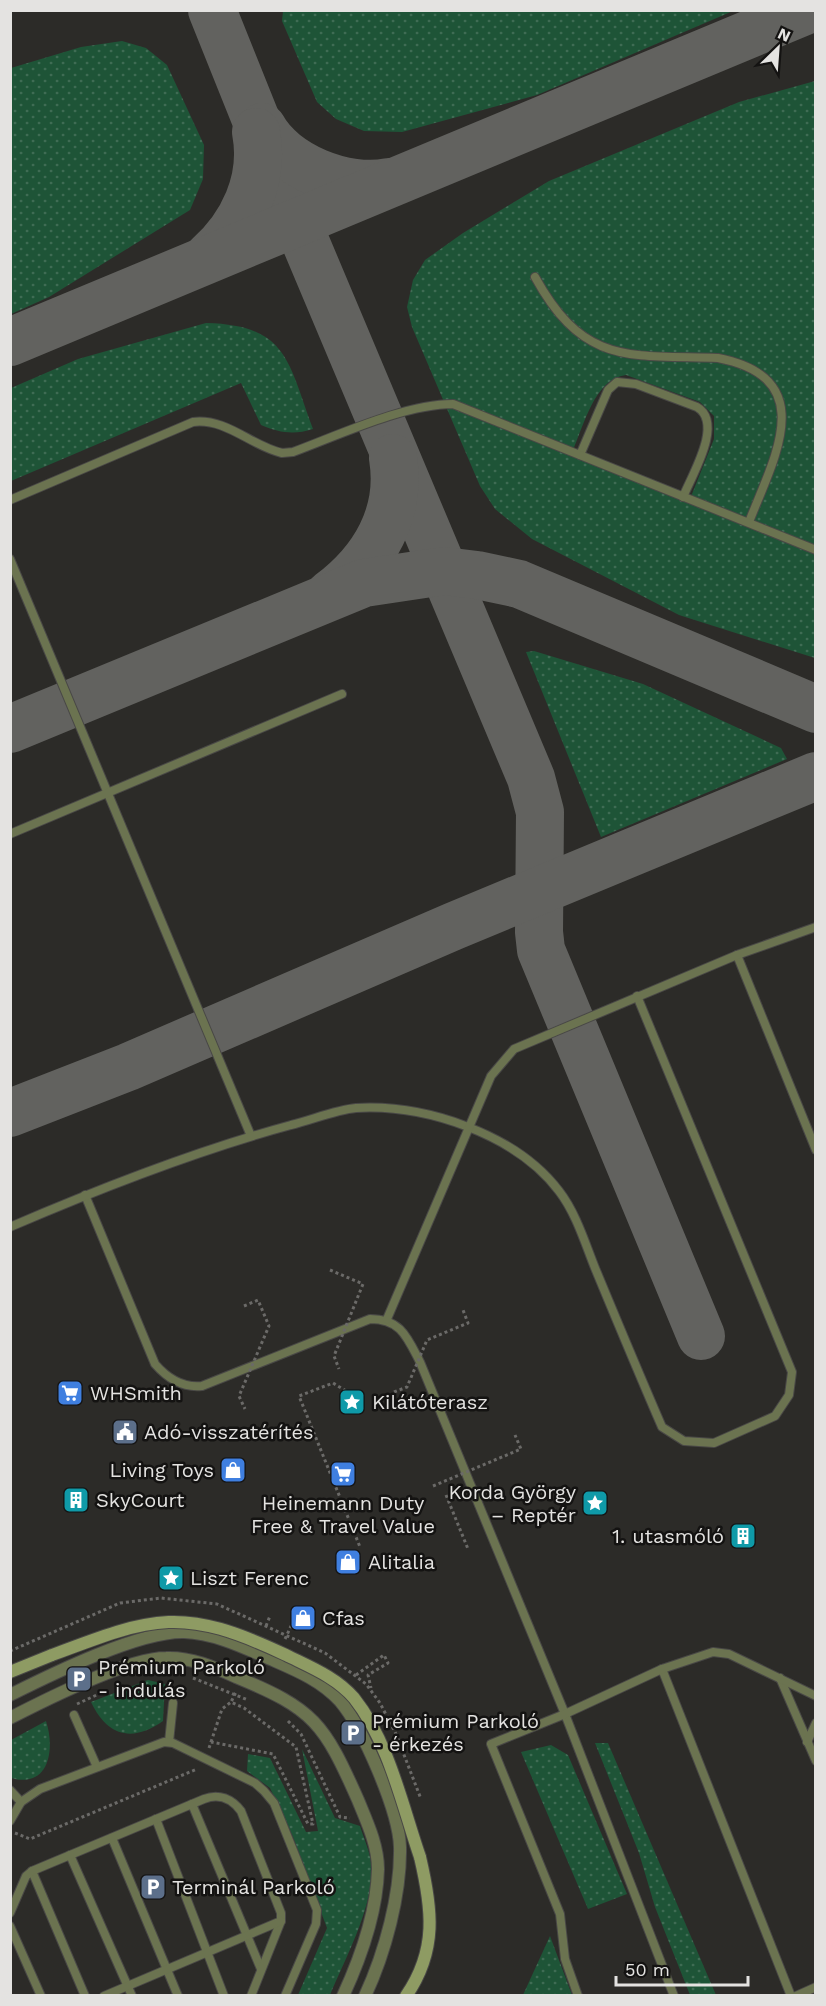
<svg xmlns="http://www.w3.org/2000/svg" width="826" height="2006" font-family="'Work Sans',sans-serif">
	<style>
		.grass { fill: url(#grass-dots); fill-rule: evenodd }
		.lines { fill: none; stroke-linecap: round; stroke-linejoin: round }
		.taxiway { stroke: #62625f; stroke-width: 48 }
		.lane-casing { stroke: #494846; stroke-width: 10 }
		.street-casing { stroke: #494846; stroke-width: 14 }
		.secondary-casing { stroke: #494846; stroke-width: 14 }
		.path { stroke: #6b6a68; stroke-width: 3; stroke-dasharray: 3 3; stroke-linecap: butt }
		.lane { stroke: #6b7350; stroke-width: 8 }
		.street { stroke: #6b7350; stroke-width: 12 }
		.secondary { stroke: #8e9b63; stroke-width: 12 }
		.secondary-bridge-casing { stroke: #494846; stroke-width: 14; stroke-linecap: butt }
		.path-bridge { stroke: #6b6a68; stroke-width: 3; stroke-dasharray: 3 3; stroke-linecap: butt }
		.secondary-bridge { stroke: #8e9b63; stroke-width: 12 }
		.labels { text-anchor: middle; stroke-width: 5; stroke-linejoin: round; paint-order: stroke }
		.poi-label { font-size: 20px; fill: #e4e3e1; stroke: #141312; text-anchor: start }
	</style>
	<defs>
		<pattern id="grass-dots" width="8" height="8" patternUnits="userSpaceOnUse" patternTransform="scale(1.5)"><rect width="8" height="8" fill="#1e5437"/><path d="M2 2h.1M6 6h.1" fill="none" stroke="#3f6c54" stroke-width="1.8" stroke-linecap="round"/></pattern>
	</defs>
	<rect width="100%" height="100%" fill="#2c2b28"/>
	<!-- grass -->
	<g class="grass">
		<polygon points="283,11 283,10 733,11 537,95 402,132 364,131 336,119 317,102 282,21"/>
		<polygon points="122,41 146,48 167,65 204,145 203,179 190,210 49,297 11,314 11,68 81,47"/>
		<path d="M815,81V658L679,615L532,539L495,509L480,486L412,327L407,307L413,280L425,260L463,233L549,181L739,102ZM626,375L700,402L714,416V439L690,499L572,452C584,426 594,379 626,375Z"/>
		<path d="M206,323C288,325 288,362 313,429C294,435 280,433 261,425L241,383L11,481V388L78,359Z"/>
		<polygon points="534,651 643,684 781,748 787,759 601,837 526,652"/>
		<path d="M148,1680L165,1684L163,1721C132,1743 107,1736 91,1702Z"/>
		<path d="M46,1721C55,1748 50,1789 11,1778V1740Z"/>
		<polygon points="595,1743 608,1743 716,1995 690,1995 655,1907 639,1853"/>
		<polygon points="551,1745 568,1755 627,1894 588,1909 521,1752"/>
		<path d="M302,1749L335,1818L360,1826C363,1836 368,1847 370,1857C379,1898 345,1958 330,1995H298L327,1928L293,1837L270,1788L247,1771L248,1754L270,1758L306,1832L318,1831Z"/>
		<polygon points="550,1936 572,1995 523,1995"/>
	</g>
	<g class="lines">
		<!-- taxiway -->
		<g class="taxiway">
			<polyline points="212,10 297,222 531,778 540,812 539,932 541,950 701,1336"/>
			<path d="M262,127C283,166 346,191 389,182"/>
			<path d="M208,257C243,226 265,180 256,132"/>
			<polyline points="10,342 807,10"/>
			<path d="M330,594C374,561 402,514 393,458"/>
			<polyline points="10,729 364,583 444,571 477,575 519,584 816,709"/>
			<polyline points="10,1113 128,1067 454,926 816,776"/>
		</g>
		<!-- lane casing -->
		<g class="lane-casing">
			<g id="lane">
				<path d="M535,277C584,366 629,355 718,358C821,378 774,458 749,522"/>
				<path d="M580,455L608,390L617,382L636,384L697,407C724,423 692,475 683,497"/>
				<path d="M10,500L193,422C227,418 251,446 282,453L293,452C339,435 405,404 453,404L816,550"/>
				<polyline points="10,559 251,1136"/>
				<polyline points="10,834 342,694"/>
				<polyline points="737,955 816,1150"/>
				<path d="M85,1195L155,1364C168,1379 183,1388 202,1386L370,1319C401,1319 407,1337 420,1362L565,1714L674,1996"/>
				<path d="M10,1227C101,1188 195,1151 291,1125C312,1120 335,1110 356,1108C425,1104 516,1134 559,1191C576,1213 585,1243 595,1268C617,1321 639,1374 662,1427L684,1441L714,1443L775,1416L789,1395L792,1372L637,996"/>
				<polyline points="387,1319 491,1076 514,1049 737,955 816,927"/>
				<polyline points="662,1669 791,1996"/>
				<polyline points="780,1678 816,1761"/>
				<polyline points="74,1715 97,1767"/>
				<polyline points="169,1742 173,1703"/>
				<polyline points="807,1742 816,1723"/>
				<polyline points="10,1790 21,1802"/>
				<polyline points="192,1804 261,1969"/>
				<polyline points="156,1819 224,1996"/>
				<polyline points="10,1821 21,1802 40,1789 164,1742 173,1743 255,1783 264,1791 274,1803 317,1910 316,1924 285,1996"/>
				<polyline points="112,1838 178,1996"/>
				<polyline points="70,1855 132,1996"/>
				<polyline points="32,1871 85,1996"/>
				<path d="M10,1913L26,1876L32,1871L204,1799C219,1793 232,1799 241,1811L281,1913V1921L251,1996"/>
				<polyline points="10,1926 41,1996"/>
				<polyline points="104,1996 281,1921"/>
				<polyline points="578,1996 565,1959 560,1914 491,1744 565,1714 662,1669 713,1652 729,1654 816,1696"/>
				<polyline points="796,1996 816,1987"/>
			</g>
		</g>
		<!-- street casing -->
		<g class="street-casing">
			<g id="street">
				<path d="M10,1695C52,1674 139,1631 184,1632C213,1633 241,1646 266,1657C293,1669 320,1679 340,1701C363,1728 399,1811 400,1847C401,1894 385,1953 365,1996"/>
				<path d="M10,1718C47,1699 128,1658 166,1658C191,1657 214,1667 236,1677C314,1709 324,1723 358,1800C367,1822 378,1845 378,1869C377,1913 361,1957 343,1996"/>
			</g>
		</g>
		<!-- secondary casing -->
		<g class="secondary-casing">
			<g id="secondary">
				<polyline points="10,1672 52,1655"/>
				<path d="M406,1996C438,1950 432,1908 420,1857"/>
			</g>
		</g>
		<!-- path -->
		<g class="path">
			<polyline points="351,1394 333,1383 299,1396 360,1547"/>
			<polyline points="446,1495 468,1549"/>
			<polyline points="266,1626 270,1616"/>
			<polyline points="10,1651 120,1603 161,1598 217,1604 325,1653 366,1684 380,1703 396,1734 421,1799"/>
			<polyline points="356,1675 384,1655 388,1663 368,1675 371,1688"/>
			<polyline points="193,1678 248,1700"/>
			<polyline points="77,1704 101,1693"/>
			<polyline points="288,1721 301,1734 340,1817 350,1818"/>
			<polyline points="211,1742 222,1709 231,1702"/>
			<polyline points="209,1748 211,1742 273,1754 308,1824 313,1824 296,1747 244,1708 231,1702 236,1692"/>
			<polyline points="15,1833 30,1839 197,1769"/>
		</g>
		<!-- lane -->
		<use href="#lane" class="lane"/>
		<!-- street -->
		<use href="#street" class="street"/>
		<!-- secondary -->
		<use href="#secondary" class="secondary"/>
		<!-- secondary-bridge casing -->
		<g class="secondary-bridge-casing">
			<path id="secondary-bridge" d="M52,1655C155,1616 182,1606 286,1655C310,1667 336,1677 354,1698C389,1742 402,1805 420,1857"/>
		</g>
		<!-- path-bridge -->
		<g class="path-bridge">
			<polyline points="330,1270 363,1284 334,1356 339,1369"/>
			<polyline points="244,1306 258,1300 269,1326 239,1396 245,1409"/>
			<polyline points="394,1392 407,1387 427,1340 468,1323 463,1310"/>
			<polyline points="433,1486 521,1449 515,1435"/>
			<polyline points="285,1639 291,1626"/>
		</g>
		<!-- secondary-bridge -->
		<use href="#secondary-bridge" class="secondary-bridge"/>
	</g>
	<!-- icons -->
	<defs>
		<g id="supermarket-square" transform="scale(1.35)"><rect x="-9" y="-9" width="18" height="18" rx="4" fill="#3f7fe0" stroke="#141312"/><path d="M-6-5.5h2.5l.6 2H6L4.5 2H-2.5L-4.4-4H-6ZM-1.5 3.2a1.3 1.3 0 1 0 .1 0ZM3 3.2a1.3 1.3 0 1 0 .1 0Z" fill="#fff"/></g>
		<g id="sight-square" transform="scale(1.35)"><rect x="-9" y="-9" width="18" height="18" rx="4" fill="#0f9aa8" stroke="#141312"/><path d="M0-6L1.8-2.2L6-1.7L2.9 1.2L3.7 5.4L0 3.3L-3.7 5.4L-2.9 1.2L-6-1.7L-1.8-2.2Z" fill="#fff"/></g>
		<g id="civic-square" transform="scale(1.35)"><rect x="-9" y="-9" width="18" height="18" rx="4" fill="#5c6f8a" stroke="#141312"/><path d="M-.6-6.5H3V-4.5H.6V-3L4-1V1h2V6H-6V1h2V-1L-.6-3ZM-1.2 2.5V6h2.4V2.5Z" fill="#fff"/></g>
		<g id="shop-square" transform="scale(1.35)"><rect x="-9" y="-9" width="18" height="18" rx="4" fill="#3f7fe0" stroke="#141312"/><path d="M-5-2.5h2.3a2.7 3.5 0 0 1 5.4 0H5L5.5 6h-11ZM-1.5-2.5h3a1.5 2.3 0 0 0-3 0Z" fill="#fff"/></g>
		<g id="building-square" transform="scale(1.35)"><rect x="-9" y="-9" width="18" height="18" rx="4" fill="#0f9aa8" stroke="#141312"/><path d="M-4-6H4V6H1V3H-1V6H-4ZM-2.5-4.3h1.7v1.8h-1.7ZM.8-4.3h1.7v1.8H.8ZM-2.5-1h1.7V.8h-1.7ZM.8-1h1.7V.8H.8Z" fill="#fff"/></g>
		<g id="parking-square" transform="scale(1.35)"><rect x="-9" y="-9" width="18" height="18" rx="4" fill="#5c6f8a" stroke="#141312"/><path d="M-3.5-5.5H1a3.5 3.5 0 0 1 0 7H-1V5.5H-3.5ZM-1-3.4V-.6H.8a1.4 1.4 0 0 0 0-2.8Z" fill="#fff"/></g>
	</defs>
	<g fill-rule="evenodd">
		<use href="#supermarket-square" x="70" y="1393"/>
		<use href="#sight-square" x="352" y="1402"/>
		<use href="#civic-square" x="125" y="1432"/>
		<use href="#shop-square" x="233" y="1470"/>
		<use href="#supermarket-square" x="343" y="1474"/>
		<use href="#building-square" x="76" y="1500"/>
		<use href="#sight-square" x="595" y="1503"/>
		<use href="#building-square" x="743" y="1536"/>
		<use href="#shop-square" x="348" y="1562"/>
		<use href="#sight-square" x="171" y="1578"/>
		<use href="#shop-square" x="303" y="1618"/>
		<use href="#parking-square" x="79" y="1679"/>
		<use href="#parking-square" x="353" y="1733"/>
		<use href="#parking-square" x="153" y="1887"/>
	</g>
	<g class="labels">
		<!-- poi labels -->
		<g class="poi-label">
			<text x="90" y="1400">WHSmith</text>
			<text x="372" y="1409">Kilátóterasz</text>
			<text x="144" y="1439">Adó-visszatérítés</text>
			<text x="214" y="1477" text-anchor="end">Living Toys</text>
			<text x="576" y="1499" text-anchor="end">Korda György<tspan x="576" dy="23">– Reptér</tspan></text>
			<text x="96" y="1507">SkyCourt</text>
			<text x="343" y="1510" text-anchor="middle">Heinemann Duty<tspan x="343" dy="23">Free &amp; Travel Value</tspan></text>
			<text x="724" y="1543" text-anchor="end">1. utasmóló</text>
			<text x="368" y="1569">Alitalia</text>
			<text x="190" y="1585">Liszt Ferenc</text>
			<text x="322" y="1625">Cfas</text>
			<text x="98" y="1674">Prémium Parkoló<tspan x="98" dy="23">- indulás</tspan></text>
			<text x="372" y="1728">Prémium Parkoló<tspan x="372" dy="23">- érkezés</tspan></text>
			<text x="172" y="1894">Terminál Parkoló</text>
		</g>
	</g>
	<!-- border -->
	<rect width="826" height="2006" fill="none" stroke="#e4e3e1" stroke-width="24"/>
	<!-- north arrow -->
	<g transform="translate(778 48) rotate(25)" stroke="#141312" stroke-width="4.5" paint-order="stroke">
	<path d="M0-4.5L10 22L0 15L-10 22Z" fill="#e4e3e1"/>
	<text y="-9" font-size="16" font-weight="bold" text-anchor="middle" fill="#e4e3e1">N</text>
	</g>
	<!-- scale -->
	<path d="M616 1976v9h132v-9" fill="none" stroke="#e4e3e1" stroke-width="3"/>
	<text x="625" y="1976" font-size="18" fill="#e4e3e1" stroke="#141312" stroke-width="4.5" paint-order="stroke">50 m</text>
</svg>
